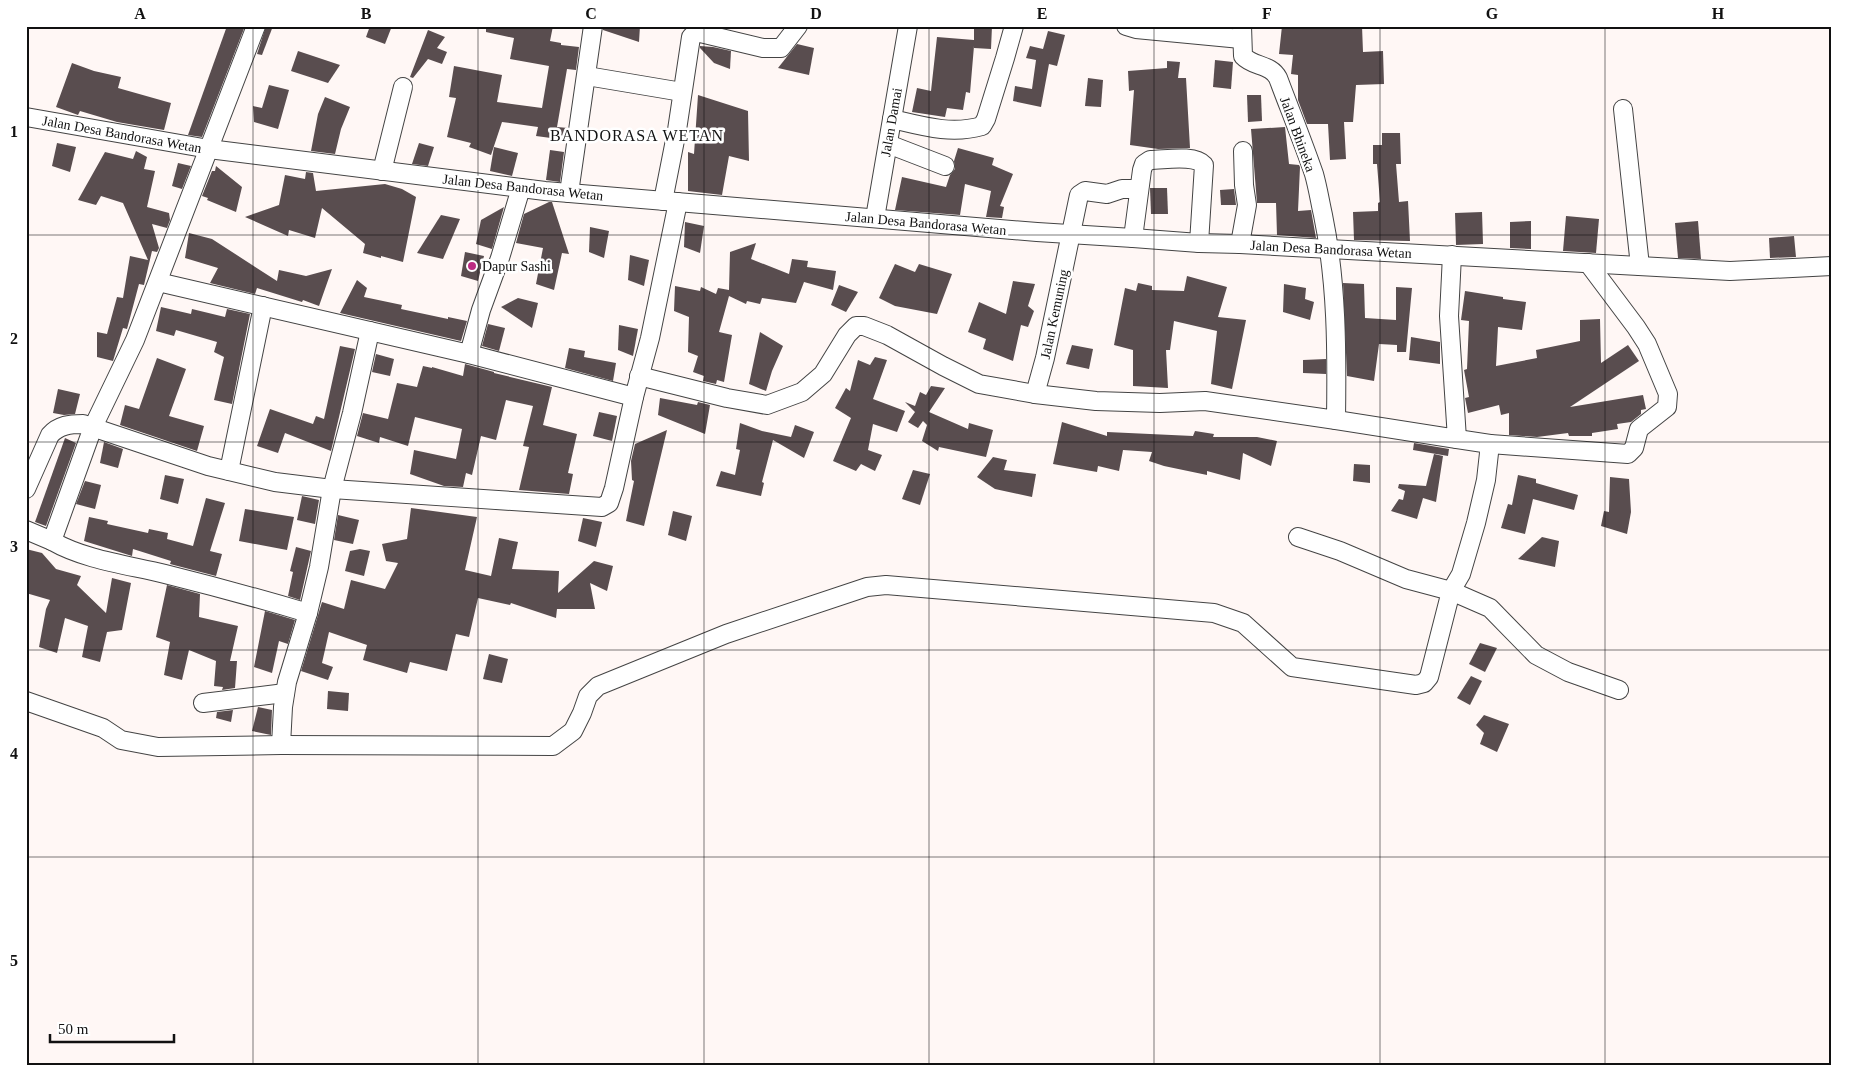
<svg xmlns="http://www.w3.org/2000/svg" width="1858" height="1092" font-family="'Times New Roman',serif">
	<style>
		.building { fill: #594d4f }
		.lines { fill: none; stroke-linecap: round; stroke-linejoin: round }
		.minor-casing { stroke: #444; stroke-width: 20 }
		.minor { stroke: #fff; stroke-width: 18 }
		.grid { fill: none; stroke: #111; stroke-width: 1; stroke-opacity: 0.55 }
		.poi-dot { fill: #bd2c83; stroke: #fff; stroke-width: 2 }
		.labels { text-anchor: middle; stroke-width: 5; stroke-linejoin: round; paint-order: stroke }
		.street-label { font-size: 14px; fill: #111; stroke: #fff }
		.poi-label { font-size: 14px; fill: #111; stroke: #fff; text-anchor: start }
		.quarter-label { font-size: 16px; letter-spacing: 1px; fill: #111; stroke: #fff }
		.neatline { fill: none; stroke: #111; stroke-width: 2 }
		.grid-label { font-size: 16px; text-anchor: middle; font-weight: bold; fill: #111 }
	</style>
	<rect width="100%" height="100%" fill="#fff7f5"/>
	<!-- building -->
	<g class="building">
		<polygon points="227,26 245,26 202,137 188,135"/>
		<polygon points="266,26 273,26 262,55 257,54"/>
		<polygon points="370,26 392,26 385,44 366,37"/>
		<polygon points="486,26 553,26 550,41 561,43 561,45 579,47 576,70 567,69 557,127 568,128 566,140 536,136 538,127 502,122 491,155 469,147 471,143 447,137 456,98 449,97 454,66 502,75 497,102 542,108 549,66 510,59 514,38 486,32"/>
		<polygon points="603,26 640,26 639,42 603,30"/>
		<polygon points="974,26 992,26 991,49 974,48 974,46 970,93 966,92 963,110 947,108 945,117 912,112 917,88 931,91 937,37 974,40"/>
		<polygon points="1282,26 1298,26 1298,29 1362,26 1363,52 1383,51 1384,84 1356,85 1353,122 1344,122 1346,159 1330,160 1328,124 1307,124 1298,100 1298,75 1291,74 1293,55 1279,54"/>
		<polygon points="428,30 445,37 437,48 447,52 442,64 428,59 413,78 410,77"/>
		<polygon points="1048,31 1065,35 1057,66 1049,64 1041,107 1013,101 1015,86 1032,89 1036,60 1026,58 1030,46 1043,49"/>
		<polygon points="797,44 814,48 809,75 778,68"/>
		<polygon points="700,46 713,47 731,51 730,69 714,63 700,48"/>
		<polygon points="298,51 340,65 328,83 291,71"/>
		<polygon points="1215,60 1233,62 1231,89 1213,87"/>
		<polygon points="1167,61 1180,62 1178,78 1186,78 1190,148 1158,149 1130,145 1134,90 1129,91 1128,71 1167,68"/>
		<polygon points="72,63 94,71 121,77 118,88 171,103 164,130 117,122 80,111 78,115 56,107"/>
		<polygon points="1088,78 1103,80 1101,107 1085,106"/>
		<polygon points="269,85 289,90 278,129 254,122 253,106 262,108"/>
		<polygon points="698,95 748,111 749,161 729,156 722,195 688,191 688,152 694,154"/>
		<polygon points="1247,95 1261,95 1262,121 1248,122"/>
		<polygon points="325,97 350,107 341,129 335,154 311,151 318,114"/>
		<polygon points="1285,127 1289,164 1299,165 1300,167 1298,211 1311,210 1316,238 1277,235 1276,203 1257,203 1251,129"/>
		<polygon points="1382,133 1400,133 1401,164 1396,164 1399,202 1408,201 1410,241 1354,240 1353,212 1378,211 1378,203 1380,202 1377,164 1373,164 1373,145 1382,145"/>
		<polygon points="57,143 76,147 70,172 52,166"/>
		<polygon points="419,143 434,147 428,166 412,164"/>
		<polygon points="494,147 518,153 512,176 490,171"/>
		<polygon points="958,148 994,158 992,165 1013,174 1000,206 1004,207 1002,218 986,217 991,191 965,184 960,215 895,210 902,177 946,187 950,175 955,169 954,161"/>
		<polygon points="550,150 564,152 560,182 546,180"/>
		<polygon points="136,151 147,157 144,169 155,171 147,207 169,213 170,220 167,228 152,224 159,248 157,252 152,251 144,285 139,284 127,329 123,328 113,361 97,357 97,332 107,334 117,297 123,298 130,256 148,260 123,203 101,196 96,205 78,200 105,152 133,159"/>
		<polygon points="178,163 191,166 182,189 172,186"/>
		<polygon points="216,166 242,187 236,212 207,200 208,198 202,196 212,171 215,171"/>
		<polygon points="306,172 313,173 316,191 385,184 402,189 416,197 403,262 381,256 381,258 363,253 365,244 322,208 315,238 289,230 288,236 245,217 279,205 285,175 305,179"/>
		<polygon points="1150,188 1167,188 1168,214 1151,214"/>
		<polygon points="1234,189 1236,205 1221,205 1220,190"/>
		<polygon points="549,202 552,202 569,254 562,253 554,290 536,284 543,248 516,243 524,214"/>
		<polygon points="504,207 492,249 476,244 481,220"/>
		<polygon points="1482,212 1483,244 1456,245 1455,213"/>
		<polygon points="441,215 460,219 443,259 417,253"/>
		<polygon points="1566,216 1599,219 1596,253 1563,251"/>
		<polygon points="1531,221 1531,249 1510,248 1510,222"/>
		<polygon points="1698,221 1701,259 1678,258 1675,223"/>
		<polygon points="685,222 704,226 700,253 684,247"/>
		<polygon points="590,227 609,231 604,258 589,252"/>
		<polygon points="189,233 212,239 277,281 279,270 306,276 332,269 319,306 303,300 302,302 257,288 255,294 210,283 218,268 185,258"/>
		<polygon points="1794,236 1796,257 1770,258 1769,238"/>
		<polygon points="756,243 751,259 789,274 792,259 808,261 807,267 836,271 833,290 804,282 796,303 762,298 760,304 747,301 746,304 729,296 719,332 732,335 724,382 717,380 716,384 703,381 704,376 693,372 698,356 688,352 689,317 674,311 675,286 700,291 701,287 716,294 718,288 729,290 730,252"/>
		<polygon points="465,252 484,256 478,281 461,276"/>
		<polygon points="630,255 649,260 644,286 628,280"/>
		<polygon points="895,264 915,272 919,264 952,274 937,314 895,306 879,298"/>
		<polygon points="1187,276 1227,287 1218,317 1246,320 1232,389 1211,384 1217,331 1174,321 1170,350 1166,350 1168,388 1133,386 1133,350 1114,345 1125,288 1136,291 1138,283 1152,286 1152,290 1184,291"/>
		<polygon points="357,280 367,288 364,297 402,305 401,309 448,319 448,317 467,321 461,341 340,313"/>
		<polygon points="1013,281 1035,284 1028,306 1034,311 1028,327 1021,325 1013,361 983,349 986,339 968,332 979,302 1006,314"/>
		<polygon points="1343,283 1364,284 1365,318 1396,320 1396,287 1412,288 1406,352 1397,352 1397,345 1379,344 1374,381 1347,376"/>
		<polygon points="1284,284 1306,288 1305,299 1314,302 1310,320 1283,312"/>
		<polygon points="839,285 858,292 846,312 831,305"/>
		<polygon points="1465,291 1503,297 1503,299 1526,302 1522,330 1498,327 1496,366 1537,358 1536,350 1580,341 1580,320 1600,319 1601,363 1628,345 1639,361 1570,407 1643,395 1646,409 1641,410 1641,414 1631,422 1617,424 1618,429 1592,433 1592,436 1569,436 1568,433 1537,437 1509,435 1509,413 1501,415 1499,405 1468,413 1465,398 1469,397 1464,370 1467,369 1469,321 1461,320"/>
		<polygon points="518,298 538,303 532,328 501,307"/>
		<polygon points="161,307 191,314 192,309 225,317 227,309 250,314 232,404 214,400 224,357 214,352 217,342 176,330 174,336 156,331"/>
		<polygon points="488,324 505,328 499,351 482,346"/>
		<polygon points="619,325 638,329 633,356 618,350"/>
		<polygon points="760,332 783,346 772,371 766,391 749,384"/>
		<polygon points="1411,337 1440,342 1440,364 1409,360"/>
		<polygon points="1072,345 1093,349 1089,369 1066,364"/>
		<polygon points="340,346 355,349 331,451 285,433 278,453 257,446 270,409 313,424 316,416 324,419"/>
		<polygon points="569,348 585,351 584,357 616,363 613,381 565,368"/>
		<polygon points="376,354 394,359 390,376 372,372"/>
		<polygon points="875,357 887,360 873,399 905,411 897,432 873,424 868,450 882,455 875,471 861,464 856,471 833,461 851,418 835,408 846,388 850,391 858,360 870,365"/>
		<polygon points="157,358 186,369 169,416 204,426 197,451 120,425 125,405 139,409"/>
		<polygon points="1326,359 1326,374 1303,373 1303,360"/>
		<polygon points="465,364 494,372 494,373 552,387 543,425 577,434 568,473 573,474 569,494 519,490 529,447 523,446 533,406 506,400 496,440 481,436 472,475 466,473 463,487 444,486 410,474 414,450 456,459 462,429 415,417 408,446 380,437 379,443 357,436 363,413 388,419 397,383 417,387 423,366 432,368 432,367 463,376"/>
		<polygon points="931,386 945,388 929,412 968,429 969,423 993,430 986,457 939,447 938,451 922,441 927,425 923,421 918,428 908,422 915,412 905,402 915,406 920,392 926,395"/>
		<polygon points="58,389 80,394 75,414 64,415 53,413"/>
		<polygon points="660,398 697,405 698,402 710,405 705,434 658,415"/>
		<polygon points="599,412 617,416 612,441 593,436"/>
		<polygon points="1062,422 1107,436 1107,432 1193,436 1195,431 1214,434 1213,437 1257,437 1277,441 1271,466 1243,453 1240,480 1207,471 1207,475 1164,466 1149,461 1152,452 1123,450 1119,471 1098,466 1097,472 1053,464"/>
		<polygon points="740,423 762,431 791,437 795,425 814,432 804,458 773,440 762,482 764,483 761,496 716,486 721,471 735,475 740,450 736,449"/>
		<polygon points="667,430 644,526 626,521 634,481 632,480 631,461 635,444"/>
		<polygon points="65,438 76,443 46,526 35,522"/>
		<polygon points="104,442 123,449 118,468 100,463"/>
		<polygon points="1414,443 1449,449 1448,456 1413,450"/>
		<polygon points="1434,454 1443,456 1436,502 1423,498 1417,519 1391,511 1399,499 1403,500 1405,491 1398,488 1399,484 1426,486"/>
		<polygon points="993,457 1007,460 1004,470 1036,474 1032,497 995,489 977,477"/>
		<polygon points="1354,464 1370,465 1370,483 1353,481"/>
		<polygon points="913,470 930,474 920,505 902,499"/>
		<polygon points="165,475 184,479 178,504 160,499"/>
		<polygon points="1518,475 1536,479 1536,483 1578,495 1574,510 1533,499 1525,534 1501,528 1508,504 1512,505"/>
		<polygon points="1610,477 1629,479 1631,512 1627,534 1601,526 1604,511 1609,512"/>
		<polygon points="85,481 101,485 95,509 76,504"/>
		<polygon points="302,496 319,500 315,524 297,520"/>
		<polygon points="206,498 225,503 210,551 222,554 216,576 170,564 171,561 133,549 132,556 84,541 89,517 108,521 107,524 148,533 149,529 168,533 167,539 193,546"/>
		<polygon points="411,508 477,517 465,570 491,576 499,538 518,542 512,569 559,571 558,593 594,561 613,566 607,591 590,583 595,609 557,609 556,618 511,603 510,605 478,598 469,637 456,634 447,671 410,662 407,673 363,660 367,645 329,632 322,663 333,667 328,680 301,671 322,602 344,609 351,580 385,589 398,563 386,561 382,544 407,539"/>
		<polygon points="245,509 294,517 287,550 239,541"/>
		<polygon points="673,511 692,516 686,541 668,535"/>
		<polygon points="338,515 359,520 353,544 334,540"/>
		<polygon points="583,518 602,522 596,547 578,541"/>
		<polygon points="1542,537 1559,541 1555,567 1518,559"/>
		<polygon points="296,547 311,551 300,600 288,596 293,572 290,571"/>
		<polygon points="26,549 42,553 56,569 81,576 77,585 106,613 112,578 131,583 122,630 107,632 100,662 82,657 88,626 65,618 57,653 39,647 46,609 50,600 26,593"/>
		<polygon points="360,549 370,551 364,576 345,571 350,551"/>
		<polygon points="167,585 200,594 199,617 238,626 230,661 237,661 235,688 222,690 223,687 214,686 216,661 189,650 182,680 164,675 170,642 156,637"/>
		<polygon points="265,611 295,620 288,644 279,641 272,673 254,667"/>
		<polygon points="1480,643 1497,648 1485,672 1469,664"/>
		<polygon points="489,654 508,659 502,683 483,679"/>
		<polygon points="1471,676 1482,681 1470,705 1457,698"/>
		<polygon points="328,691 349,693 348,711 327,709"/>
		<polygon points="258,707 272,710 271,735 252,731"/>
		<polygon points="233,710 231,722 216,718 217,712"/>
		<polygon points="1484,715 1509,724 1497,752 1480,744 1484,733 1476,725"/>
	</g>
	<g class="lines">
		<!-- minor casing -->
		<g class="minor-casing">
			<g id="minor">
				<path d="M256,26L135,340L93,427L52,541C85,560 128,565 165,574C213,586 261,599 308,613"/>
				<polyline points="1126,26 1136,29 1241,39"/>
				<polyline points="587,76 682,92"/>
				<polyline points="1623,109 1640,266"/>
				<polyline points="26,117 209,149 545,191 1037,232 1133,238 1199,243 1240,244 1730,271 1832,266"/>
				<path d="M892,119C922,126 951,135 982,126L986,119L1005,58L1014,26"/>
				<polyline points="888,144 945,166"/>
				<polyline points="382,171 403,87"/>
				<polyline points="569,193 593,26"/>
				<polyline points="663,201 677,130 691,37 696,32 763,48 781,48 798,26"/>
				<polyline points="875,218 908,26"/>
				<path d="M1133,238L1142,170L1144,164L1150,160C1165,160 1194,154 1204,165L1199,243"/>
				<polyline points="1240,244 1247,205 1244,185 1243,151"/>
				<polyline points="158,282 469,354 481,310 500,258 521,188"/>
				<polyline points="469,354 634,397 650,338 678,202"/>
				<path d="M639,376L727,398L767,405L802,392L823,374L847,335L856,326H864L887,335L943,366L979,384L1035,394L1096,401L1160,403L1205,401L1336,420C1337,351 1337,283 1323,215C1320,202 1318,188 1314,174C1303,142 1290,110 1278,78C1271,64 1253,67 1243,56L1242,26"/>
				<polyline points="1035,394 1045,358 1079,195 1085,191 1107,194 1122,189 1139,189"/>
				<polyline points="1336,420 1457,439 1449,316 1452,255"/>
				<polyline points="1490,444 1628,454 1634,448 1639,429 1667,407 1668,394 1647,344 1636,327 1588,263"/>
				<polyline points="229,471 263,306"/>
				<path d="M26,489L50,435C59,425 70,424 83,424L208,466L275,482L332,489L602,507L609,503L614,488L634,397"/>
				<polyline points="26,530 52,541"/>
				<polyline points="1298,537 1340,551 1406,579 1451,591 1490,608 1536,655 1568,672 1619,690"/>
				<polyline points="26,701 103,728 121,740 158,747 281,745 553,746 573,731 582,713 588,696 598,686 726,634 867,587 886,585 1214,613 1243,623 1292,667 1416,685 1424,683 1429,677 1451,591 1461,574 1476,523 1486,480 1490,444 1457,439"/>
				<polyline points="203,703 285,693"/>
				<polyline points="281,745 283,707 287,682 308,613 319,567 332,489 352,413 370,331"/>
			</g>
		</g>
		<!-- minor -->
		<use href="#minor" class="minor"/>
	</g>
	<!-- grid -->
	<path class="grid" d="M253,26V1066M478,26V1066M704,26V1066M929,26V1066M1154,26V1066M1380,26V1066M1605,26V1066M26,235H1832M26,442H1832M26,650H1832M26,857H1832"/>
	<!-- markers -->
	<circle class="poi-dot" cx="472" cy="266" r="5"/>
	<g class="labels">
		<!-- street labels -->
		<g class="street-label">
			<text transform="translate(891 122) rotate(-80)" y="5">Jalan Damai</text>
			<text transform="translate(122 134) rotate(10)" y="5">Jalan Desa Bandorasa Wetan</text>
			<text transform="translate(1298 134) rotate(70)" y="5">Jalan Bhineka</text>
			<text transform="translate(523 187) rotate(6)" y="5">Jalan Desa Bandorasa Wetan</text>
			<text transform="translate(926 223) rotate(5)" y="5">Jalan Desa Bandorasa Wetan</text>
			<text transform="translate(1331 249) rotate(3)" y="5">Jalan Desa Bandorasa Wetan</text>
			<text transform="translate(1054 314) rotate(-78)" y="5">Jalan Kemuning</text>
		</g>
		<!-- poi labels -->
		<g class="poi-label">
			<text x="482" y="271">Dapur Sashi</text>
		</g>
		<!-- quarter labels -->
		<g class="quarter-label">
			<text x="637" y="141">BANDORASA WETAN</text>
		</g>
	</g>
	<!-- border -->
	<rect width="1858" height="1092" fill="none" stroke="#ffffff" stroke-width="55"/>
	<!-- scale -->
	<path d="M50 1034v8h124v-8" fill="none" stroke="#111111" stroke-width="2.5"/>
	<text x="58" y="1034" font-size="15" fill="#111111" stroke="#ffffff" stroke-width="4" paint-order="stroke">50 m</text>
	<rect x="28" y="28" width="1802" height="1036" class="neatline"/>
	<g class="grid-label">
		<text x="140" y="19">A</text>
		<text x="366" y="19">B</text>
		<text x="591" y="19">C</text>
		<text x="816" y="19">D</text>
		<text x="1042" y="19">E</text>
		<text x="1267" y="19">F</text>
		<text x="1492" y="19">G</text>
		<text x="1718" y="19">H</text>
		<text x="14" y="137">1</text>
		<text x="14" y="344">2</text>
		<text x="14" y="552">3</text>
		<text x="14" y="759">4</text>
		<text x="14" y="966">5</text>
	</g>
</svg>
